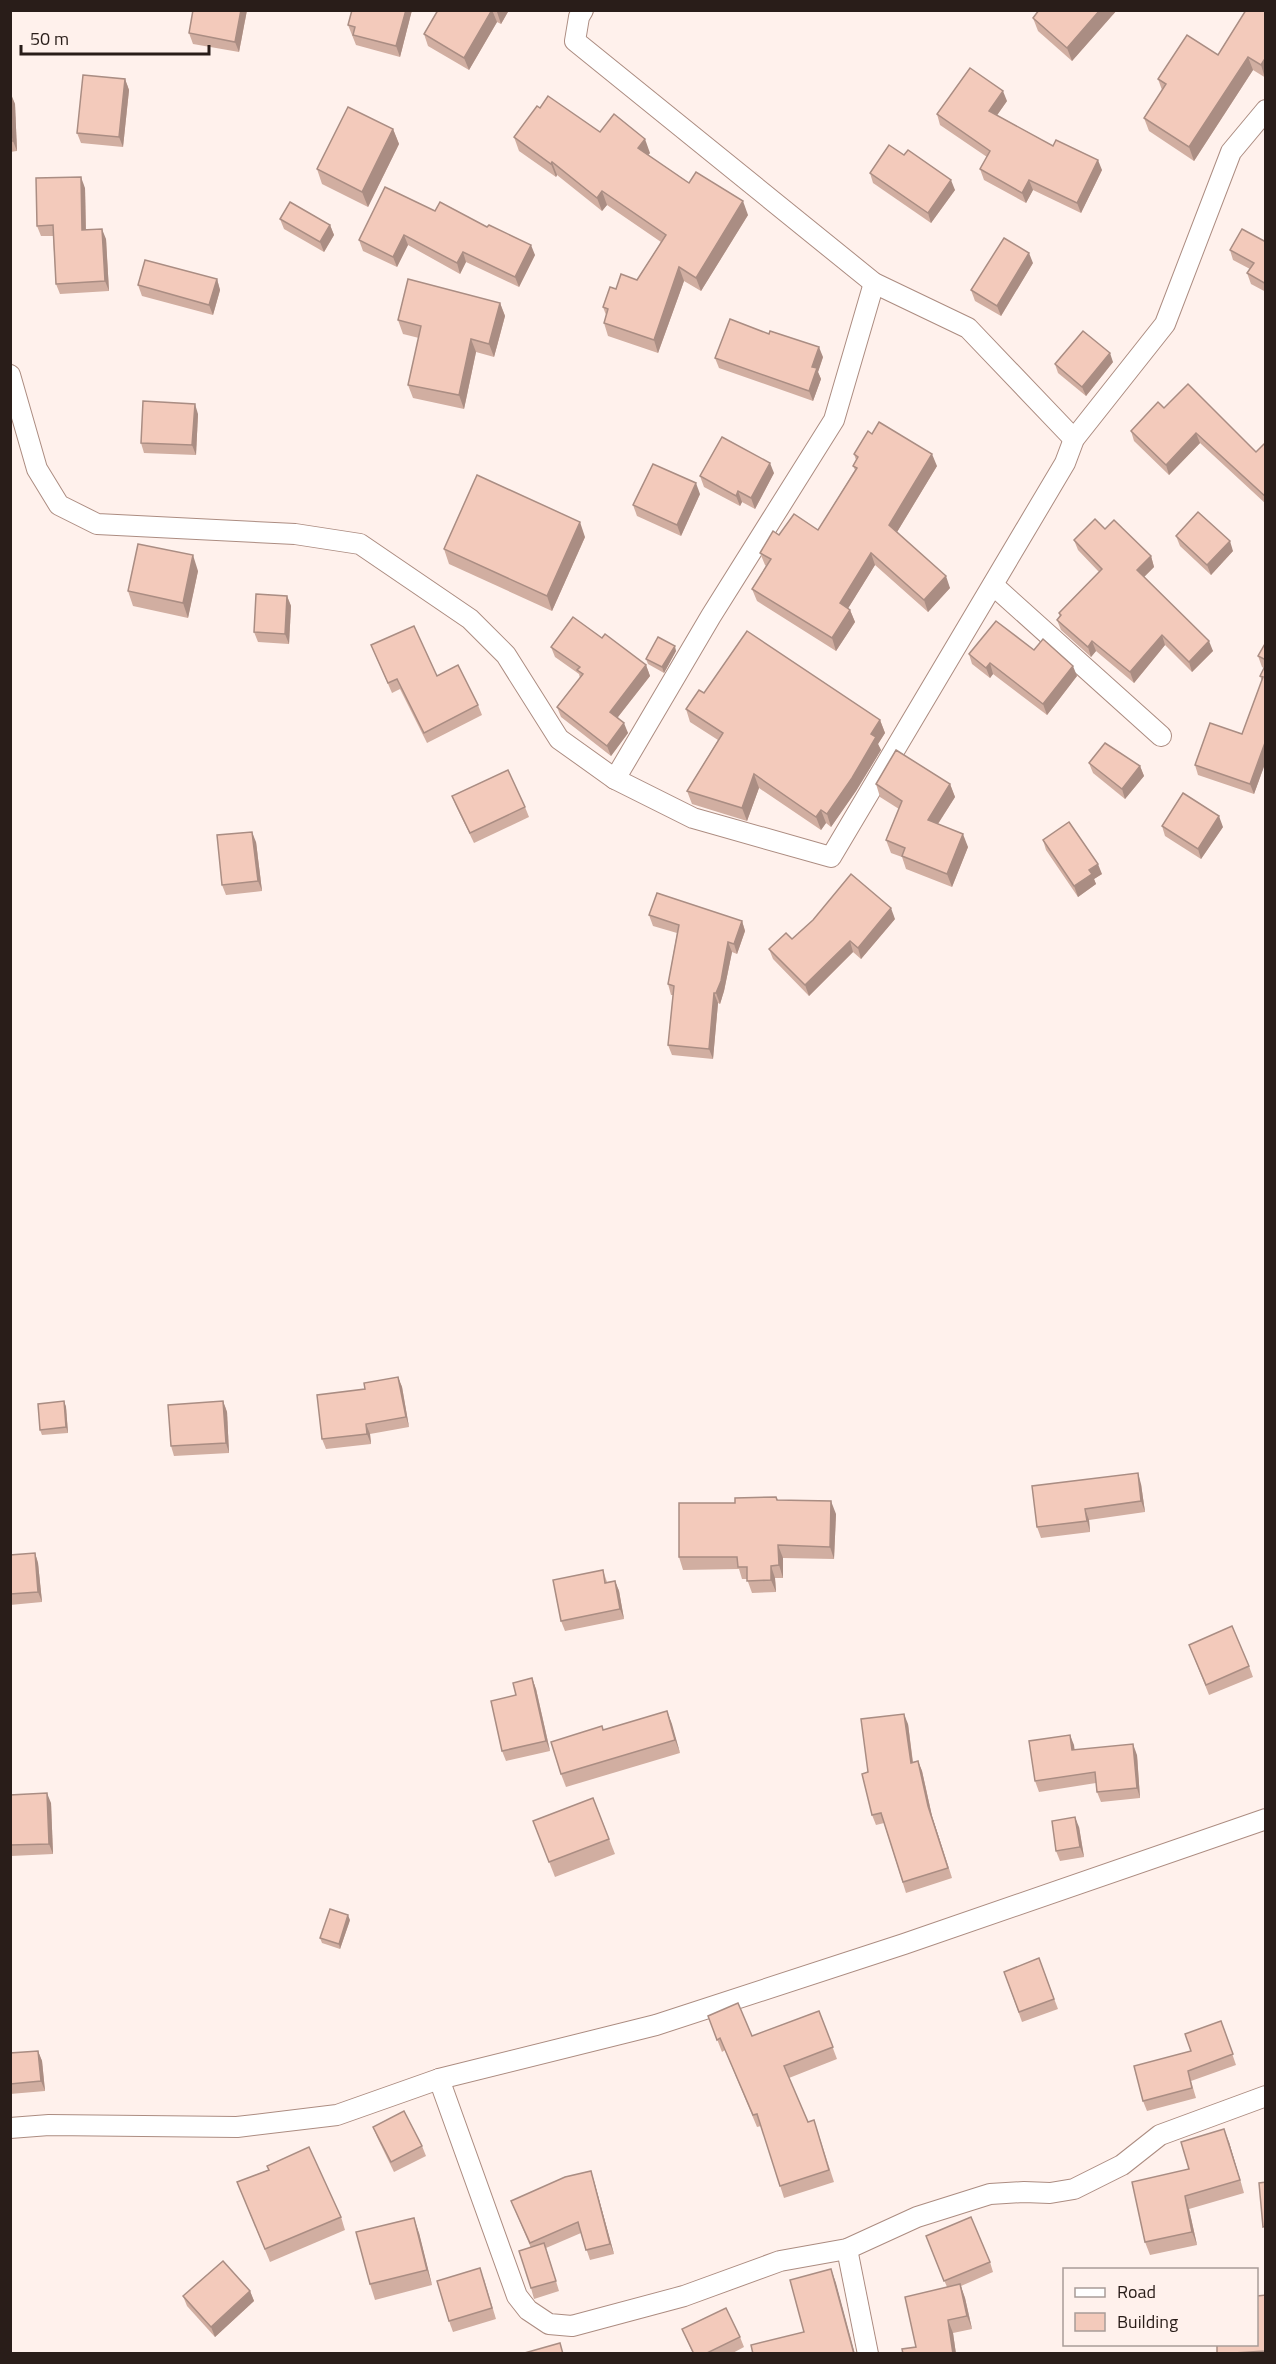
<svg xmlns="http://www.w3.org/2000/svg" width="1276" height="2364" font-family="'Titillium Web',sans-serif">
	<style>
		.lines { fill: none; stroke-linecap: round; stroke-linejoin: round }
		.street-casing { stroke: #ac8c81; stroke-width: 22 }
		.street { stroke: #fff; stroke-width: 20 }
		.wall { fill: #d1aea1 }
		.shaded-wall { fill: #aa8d83 }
		.building { fill: #f3cabb; stroke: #aa8d83; stroke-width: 1.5 }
	</style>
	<rect width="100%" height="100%" fill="#fff1ec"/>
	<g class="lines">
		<!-- street casing -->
		<g class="street-casing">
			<g id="street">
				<polyline points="583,10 579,17 575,41 874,283 968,328 1074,439"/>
				<polyline points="10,375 37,469 59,505 97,524 295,534 360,544 470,619 506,655 559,739 615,779 693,818 831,857 1065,463 1074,439 1165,324 1231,152 1266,110"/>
				<polyline points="993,585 1161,736"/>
				<polyline points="615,779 711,616 834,420 874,283"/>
				<polyline points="439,2079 517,2296 528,2310 549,2324 572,2326 684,2296 780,2261 847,2249 917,2217 990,2194 1024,2192 1050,2193 1074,2189 1122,2165 1160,2135 1266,2096"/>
				<polyline points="10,2128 49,2125 237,2127 337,2115 439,2079 656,2025 904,1944 1266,1819"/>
				<polyline points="847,2249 868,2354"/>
			</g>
		</g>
		<!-- street -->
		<use href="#street" class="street"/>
	</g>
	<!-- wall -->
	<g class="wall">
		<polygon points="247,10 239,52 193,44 189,33"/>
		<polygon points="352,10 412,10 400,57 356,45 348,25"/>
		<polygon points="438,10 509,10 501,24 497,22 469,70 428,46 424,34"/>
		<polygon points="1039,10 1117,10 1072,61 1038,31 1033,18"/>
		<polygon points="1266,10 1266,78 1253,70 1194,161 1149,131 1144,118 1162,90 1158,79 1218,55"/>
		<polygon points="125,79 129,90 123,147 81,143 77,133"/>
		<polygon points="10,94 15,104 17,151 10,152"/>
		<polygon points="1007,101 997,115 1053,146 1102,170 1081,213 1033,190 1026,203 984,180 980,169 987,157 940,125 937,114"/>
		<polygon points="393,129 399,144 368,207 322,184 317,169"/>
		<polygon points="600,132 650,153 648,155 689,183 748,215 701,291 684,281 658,353 608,336 604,323 606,315 603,307 616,289 637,280 661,242 607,205 602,211 557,175 556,177 519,151 514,137"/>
		<polygon points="904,155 955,190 931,223 873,183 870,173"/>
		<polygon points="85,188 86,230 106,239 109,291 60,294 56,284 53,236 41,236 37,226"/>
		<polygon points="435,211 535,255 519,287 466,262 460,274 408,245 397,267 363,251 359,240"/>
		<polygon points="280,219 330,225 334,235 324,252 284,229"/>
		<polygon points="1266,242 1266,292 1251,284 1247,273 1250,269 1233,260 1230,250"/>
		<polygon points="1033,263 1001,316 975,301 971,290"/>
		<polygon points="217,279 220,290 213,315 142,296 138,285"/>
		<polygon points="500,303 505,316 494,357 476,352 464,409 413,398 408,385 419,338 403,334 398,320"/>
		<polygon points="769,334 823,357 818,372 821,379 813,401 719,368 715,358"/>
		<polygon points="1113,362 1086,396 1058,373 1055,364"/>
		<polygon points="1164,408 1256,452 1266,442 1266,504 1200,443 1169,475 1134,441 1131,431"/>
		<polygon points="198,414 196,455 144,453 141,443"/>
		<polygon points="854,454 937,466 897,532 950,588 928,612 875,565 848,608 850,610 855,622 836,651 757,601 752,589 766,566 765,565 760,553 779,535 818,530 855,470 853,466 856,460"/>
		<polygon points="774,473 755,509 742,502 740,506 704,487 700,476"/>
		<polygon points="700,494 681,536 637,516 633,505"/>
		<polygon points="1105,529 1151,556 1154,567 1144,577 1213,651 1192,672 1165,645 1134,683 1096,651 1091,657 1061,630 1057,620 1060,617 1059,613 1099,572 1078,550 1074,540"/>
		<polygon points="1176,536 1233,551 1211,575 1180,546"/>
		<polygon points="585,537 552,611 449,564 444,549"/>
		<polygon points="198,571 188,618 133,606 128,591"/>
		<polygon points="287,596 291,606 289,644 258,642 254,632"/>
		<polygon points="602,638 646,665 650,676 618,717 628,733 611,756 561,717 557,707 580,678 579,674 555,657 551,647"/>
		<polygon points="1266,642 1266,761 1254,794 1198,775 1195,765 1242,734 1262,681 1260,676 1264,668 1262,667 1258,656"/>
		<polygon points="371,645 437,676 478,705 482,715 427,743 400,689 392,693"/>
		<polygon points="1034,650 1077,676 1047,715 993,674 990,678 972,664 969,654"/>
		<polygon points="676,651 664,673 648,664 646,659"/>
		<polygon points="704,693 880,720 885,733 878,744 881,750 856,791 831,827 826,823 821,830 759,788 747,821 692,804 687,791 718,740 690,722 686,709"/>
		<polygon points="1089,763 1140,766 1144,776 1125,799 1093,773"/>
		<polygon points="876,784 950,784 955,797 938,824 968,847 952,887 906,869 902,857 891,853 886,840 899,809 880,797"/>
		<polygon points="452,796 525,807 529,817 474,843 456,806"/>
		<polygon points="1162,826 1223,827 1201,859 1165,836"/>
		<polygon points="1043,840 1102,874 1094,879 1096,884 1078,897 1046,850"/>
		<polygon points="256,842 262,891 226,895 222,885"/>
		<polygon points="649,915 742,921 745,931 737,954 732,952 724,991 720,1004 718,1003 713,1059 672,1055 668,1045 673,995 671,995 668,984 677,933 653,926"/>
		<polygon points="895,919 861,959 853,952 809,996 773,959 769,949 792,939"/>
		<polygon points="398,1377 402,1387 409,1427 370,1434 371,1444 326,1449 322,1439 365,1389"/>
		<polygon points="64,1401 66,1407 68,1433 42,1435 40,1430"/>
		<polygon points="223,1401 227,1412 229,1453 174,1456 171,1446"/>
		<polygon points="1141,1484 1145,1512 1089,1520 1090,1532 1041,1538 1037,1527"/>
		<polygon points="776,1497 778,1500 836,1514 834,1559 783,1558 783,1578 775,1578 776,1592 752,1593 747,1579 742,1579 739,1569 683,1570 679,1557 735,1503"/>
		<polygon points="35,1553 38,1563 42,1602 10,1605 10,1555"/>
		<polygon points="603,1570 607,1582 615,1581 619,1591 624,1619 565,1631 561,1621"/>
		<polygon points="1189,1645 1249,1666 1253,1677 1209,1695"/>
		<polygon points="532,1678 536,1689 550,1751 506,1761 502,1751 516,1695"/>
		<polygon points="667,1711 680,1753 566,1787 561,1774 604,1730"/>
		<polygon points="908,1724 913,1762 918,1761 922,1771 932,1816 952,1878 906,1893 884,1823 876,1825 872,1815 868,1772"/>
		<polygon points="1074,1745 1074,1749 1137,1755 1140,1798 1101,1802 1097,1792 1096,1783 1039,1792 1035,1781"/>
		<polygon points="10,1795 51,1803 53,1854 11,1856"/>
		<polygon points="593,1798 615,1854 555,1877 533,1821"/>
		<polygon points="1079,1827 1084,1857 1060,1861 1056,1851"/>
		<polygon points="350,1920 340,1949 322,1943 320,1938"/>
		<polygon points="1039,1958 1058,2009 1022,2022 1004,1972"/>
		<polygon points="819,2011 837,2059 789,2078 808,2122 814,2120 834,2182 784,2198 761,2126 757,2127 725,2050 722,2052 708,2016 752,2036"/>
		<polygon points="1221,2021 1236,2065 1191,2081 1196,2098 1147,2111 1143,2101"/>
		<polygon points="38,2051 42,2061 45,2091 10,2094 10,2053"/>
		<polygon points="373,2127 422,2146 426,2156 394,2172 377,2137"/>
		<polygon points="1229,2142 1244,2193 1189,2209 1197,2245 1150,2255 1145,2242 1189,2169"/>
		<polygon points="268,2170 341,2217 345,2230 270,2262 237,2182"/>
		<polygon points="594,2181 614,2254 590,2260 581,2233 546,2248 559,2291 534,2299 531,2288 531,2248 511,2201"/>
		<polygon points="419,2233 432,2285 375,2300 370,2284"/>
		<polygon points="930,2246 990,2262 993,2272 961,2286 965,2298 972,2329 953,2333 956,2354 903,2354 916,2347 947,2287"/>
		<polygon points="484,2279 496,2319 453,2332 449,2321"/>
		<polygon points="250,2291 254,2301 215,2337 187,2306 183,2296"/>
		<polygon points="1266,2295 1266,2354 1217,2354"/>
		<polygon points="682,2329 740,2337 744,2347 731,2354 693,2354"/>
	</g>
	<!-- shaded-wall -->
	<g class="shaded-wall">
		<polygon points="241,10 247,10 239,52 235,42"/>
		<polygon points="406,10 412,10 400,57 396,46"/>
		<polygon points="492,10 497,22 469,70 464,58"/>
		<polygon points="498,10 509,10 501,24 497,12"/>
		<polygon points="1100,10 1117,10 1072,61 1067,48"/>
		<polygon points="1248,57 1253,70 1194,161 1189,147"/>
		<polygon points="1266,57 1265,78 1261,65"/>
		<polygon points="125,79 129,90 123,147 119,137"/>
		<polygon points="1003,91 1007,101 993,121 989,111"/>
		<polygon points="11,94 15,104 17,151 13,141"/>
		<polygon points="393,129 399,144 368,207 362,192"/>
		<polygon points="645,139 650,153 643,161 638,148"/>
		<polygon points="1098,160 1102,170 1081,213 1077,203"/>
		<polygon points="552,162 557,175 556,177 551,164"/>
		<polygon points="81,177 85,188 86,240 82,230"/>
		<polygon points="951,180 955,190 931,223 928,213"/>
		<polygon points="1029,180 1033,190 1026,203 1022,193"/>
		<polygon points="602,191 607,205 602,211 597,198"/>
		<polygon points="743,201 748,215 701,291 696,278"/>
		<polygon points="330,225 334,235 324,252 320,242"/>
		<polygon points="102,229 106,239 109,291 105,281"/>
		<polygon points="404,235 408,245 397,267 393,257"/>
		<polygon points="531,245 535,255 519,287 515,277"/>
		<polygon points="463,252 466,262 460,274 457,263"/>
		<polygon points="1029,253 1033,263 1001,316 997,306"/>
		<polygon points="679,267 684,281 658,353 654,340"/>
		<polygon points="217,279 220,290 213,315 209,305"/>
		<polygon points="500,303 505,316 494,357 489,344"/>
		<polygon points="471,339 476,352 464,409 459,395"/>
		<polygon points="819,347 823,357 818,372 821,379 813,401 809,391 812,367"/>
		<polygon points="1110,353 1113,362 1086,396 1082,387"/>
		<polygon points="195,404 198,414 196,455 192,445"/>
		<polygon points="1196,433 1200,443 1169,475 1166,465"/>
		<polygon points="932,454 937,466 894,537 889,525"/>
		<polygon points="770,463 774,473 755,509 751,498"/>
		<polygon points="696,483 700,494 681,536 677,525"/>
		<polygon points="738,491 742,502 740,506 736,496"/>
		<polygon points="580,522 585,537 552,611 547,596"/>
		<polygon points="1230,541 1233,551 1211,575 1207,565"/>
		<polygon points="871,553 875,565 844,615 840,603"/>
		<polygon points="193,555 198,571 188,618 183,603"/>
		<polygon points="1151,556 1154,567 1141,580 1137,570"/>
		<polygon points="946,576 950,588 928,612 924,600"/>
		<polygon points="287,596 291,606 289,644 285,634"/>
		<polygon points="850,610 855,622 836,651 832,638"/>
		<polygon points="1162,635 1165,645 1134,683 1130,672"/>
		<polygon points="1092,641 1096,651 1091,657 1088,647"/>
		<polygon points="1209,641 1213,651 1192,672 1189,662"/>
		<polygon points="675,646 676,651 664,673 662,667"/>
		<polygon points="990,663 993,674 990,678 986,668"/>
		<polygon points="646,665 650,676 614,722 610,712"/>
		<polygon points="1073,666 1077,676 1047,715 1043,704"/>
		<polygon points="880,720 885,733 878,744 881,750 856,791 831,827 827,814 871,734"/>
		<polygon points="624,723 628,733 611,756 607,746"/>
		<polygon points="1266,740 1266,761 1254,794 1250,784"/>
		<polygon points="1140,766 1144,776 1125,799 1122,789"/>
		<polygon points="754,774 759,788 747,821 742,808"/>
		<polygon points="950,784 955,797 932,833 928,820"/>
		<polygon points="821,810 826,823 821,830 816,817"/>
		<polygon points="1219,816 1223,827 1201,859 1198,849"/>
		<polygon points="252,832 256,842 262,891 258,881"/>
		<polygon points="963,834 968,847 952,887 947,874"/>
		<polygon points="1098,864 1102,874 1094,879 1096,884 1078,897 1074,886 1089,870"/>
		<polygon points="891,908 895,919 861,959 858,948"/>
		<polygon points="742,921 745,931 737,954 734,944"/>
		<polygon points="850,941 853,952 809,996 805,985"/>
		<polygon points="728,942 732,952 724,991 720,1004 716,993"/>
		<polygon points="714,993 718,1003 713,1059 709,1049"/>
		<polygon points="398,1377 402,1387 409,1427 406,1417"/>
		<polygon points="64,1401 66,1407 68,1433 66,1427"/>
		<polygon points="223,1401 227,1412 229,1453 226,1443"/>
		<polygon points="366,1424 370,1434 371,1444 367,1434"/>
		<polygon points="1138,1473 1141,1484 1145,1512 1141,1501"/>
		<polygon points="831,1501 836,1514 834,1559 830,1547"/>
		<polygon points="1085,1509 1089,1520 1090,1532 1087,1521"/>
		<polygon points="778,1545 783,1558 783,1578 779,1565"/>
		<polygon points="35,1553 38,1563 42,1602 38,1592"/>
		<polygon points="771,1566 775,1578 776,1592 771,1580"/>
		<polygon points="615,1581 619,1591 624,1619 620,1609"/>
		<polygon points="532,1678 536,1689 550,1751 546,1741"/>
		<polygon points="667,1711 672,1724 680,1753 675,1740"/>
		<polygon points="904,1714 908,1724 914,1773 911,1763"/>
		<polygon points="1070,1735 1074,1745 1076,1760 1072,1750"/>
		<polygon points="1133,1744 1137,1755 1140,1798 1137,1788"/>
		<polygon points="918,1761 922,1771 932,1816 952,1878 928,1806"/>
		<polygon points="47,1793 51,1803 53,1854 49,1844"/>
		<polygon points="1075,1817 1079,1827 1084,1857 1080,1847"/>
		<polygon points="348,1915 350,1920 340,1949 339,1944"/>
		<polygon points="38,2051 42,2061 45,2091 41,2081"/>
		<polygon points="1224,2129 1229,2142 1244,2193 1240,2180"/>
		<polygon points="591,2171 594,2181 614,2254 610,2244"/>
		<polygon points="1185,2196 1189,2209 1197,2245 1192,2232"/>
		<polygon points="414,2218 419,2233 432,2285 427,2270"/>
		<polygon points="831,2269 836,2283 855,2354 854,2354"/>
		<polygon points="960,2284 965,2298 972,2329 967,2316"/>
		<polygon points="250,2291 254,2301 215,2337 211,2327"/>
		<polygon points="948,2320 953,2333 956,2354 953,2354"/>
	</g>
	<!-- building -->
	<g class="building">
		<polygon points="193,10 241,10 235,42 189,33"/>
		<polygon points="352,10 406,10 396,46 353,35 355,27 348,25"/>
		<polygon points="438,10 492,10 464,58 424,34"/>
		<polygon points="1039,10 1100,10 1067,48 1033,18"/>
		<polygon points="1246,10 1266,10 1266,57 1261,65 1248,57 1189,147 1144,118 1166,84 1158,79 1187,35 1218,55"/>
		<polygon points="970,68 1003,91 989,111 1053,146 1056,140 1098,160 1077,203 1029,180 1022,193 980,169 990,151 937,114"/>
		<polygon points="83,75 125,79 119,137 77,133"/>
		<polygon points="10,94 13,141 10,141"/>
		<polygon points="548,96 600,132 614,114 645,139 638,148 689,183 696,172 743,201 696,278 679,267 654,340 604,323 608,309 603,307 610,287 616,289 621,274 637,280 666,235 602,191 597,198 552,162 551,164 514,137 537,106 540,108"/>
		<polygon points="348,107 393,129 362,192 317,169"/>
		<polygon points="889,145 904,155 908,150 951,180 928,213 870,173"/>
		<polygon points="81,177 82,230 102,229 105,281 56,284 53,225 37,226 36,178"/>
		<polygon points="385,187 435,211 440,202 487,227 489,225 531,245 515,277 463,252 457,263 404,235 393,257 359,240"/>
		<polygon points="290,202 330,225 320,242 280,219"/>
		<polygon points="1242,229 1266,242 1266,284 1247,273 1254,263 1230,250"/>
		<polygon points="1004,238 1029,253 997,306 971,290"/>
		<polygon points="145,260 217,279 209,305 138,285"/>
		<polygon points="408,279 500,303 489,344 471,339 459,395 408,385 421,326 398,320"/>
		<polygon points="730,319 769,334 770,331 819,347 812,367 817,368 809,391 715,358"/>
		<polygon points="1083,331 1110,353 1082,387 1055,364"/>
		<polygon points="1188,384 1256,452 1266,442 1266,497 1196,433 1166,465 1131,431 1158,402 1164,408"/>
		<polygon points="143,401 195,404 192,445 141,443"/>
		<polygon points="879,422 932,454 889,525 946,576 924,600 871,553 840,603 850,610 832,638 752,589 771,559 760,553 773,531 779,535 794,514 818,530 857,468 853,466 858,457 854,454 868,431 872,434"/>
		<polygon points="722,437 770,463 751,498 738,491 736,496 700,476"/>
		<polygon points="653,464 696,483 677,525 633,505"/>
		<polygon points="477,475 580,522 547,596 444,549"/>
		<polygon points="1198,512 1230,541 1207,565 1176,536"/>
		<polygon points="1095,519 1105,529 1114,520 1151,556 1137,570 1209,641 1189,662 1162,635 1130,672 1092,641 1088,647 1057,620 1061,615 1059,613 1102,569 1074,540"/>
		<polygon points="138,544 193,555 183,603 128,591"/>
		<polygon points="256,594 287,596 285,634 254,632"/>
		<polygon points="573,617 602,638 605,634 646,665 610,712 624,723 607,746 557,707 583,674 577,670 580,667 551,647"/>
		<polygon points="996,621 1034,650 1043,639 1073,666 1043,704 990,663 986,668 969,654"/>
		<polygon points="414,626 437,676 458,665 478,705 424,733 397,679 388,683 371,645"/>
		<polygon points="747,631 880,720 871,734 876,737 852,778 827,814 821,810 816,817 754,774 742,808 687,791 723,733 686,709 699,690 704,693"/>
		<polygon points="658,637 675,646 662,667 646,659"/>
		<polygon points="1266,642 1266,660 1258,656"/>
		<polygon points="1266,664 1266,740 1250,784 1195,765 1210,723 1242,734 1263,677 1260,676"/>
		<polygon points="1105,743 1140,766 1122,789 1089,763"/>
		<polygon points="896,750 950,784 928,820 963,834 947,874 902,856 905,848 886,840 902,801 876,784"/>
		<polygon points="508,770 525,807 470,833 452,796"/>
		<polygon points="1183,793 1219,816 1198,849 1162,826"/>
		<polygon points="1069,822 1098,864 1089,870 1092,874 1074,886 1043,840"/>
		<polygon points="252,832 258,881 222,885 217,835"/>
		<polygon points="851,874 891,908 858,948 850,941 805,985 769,949 786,933 792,939 813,920"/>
		<polygon points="657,893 742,921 734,944 728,942 721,981 716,993 714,993 709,1049 668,1045 674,986 668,984 679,925 649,915"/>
		<polygon points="398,1377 406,1417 366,1424 367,1434 322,1439 317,1395 365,1389 364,1383"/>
		<polygon points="64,1401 66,1427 40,1430 38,1404"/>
		<polygon points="223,1401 226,1443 171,1446 168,1405"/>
		<polygon points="1138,1473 1141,1501 1085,1509 1087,1521 1037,1527 1032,1486"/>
		<polygon points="776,1497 777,1500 831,1501 830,1547 778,1545 779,1565 771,1566 771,1580 747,1581 747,1567 738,1567 737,1557 679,1557 679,1503 735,1503 735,1498"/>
		<polygon points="35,1553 38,1592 10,1594 10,1555"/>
		<polygon points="603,1570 605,1583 615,1581 620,1609 561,1621 553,1580"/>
		<polygon points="1232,1626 1249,1666 1206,1685 1189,1645"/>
		<polygon points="532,1678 546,1741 502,1751 491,1701 516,1695 513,1683"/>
		<polygon points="667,1711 675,1740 561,1774 551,1742 602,1726 603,1730"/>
		<polygon points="904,1714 911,1763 918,1761 928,1806 948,1868 903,1882 881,1813 872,1815 862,1774 868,1772 861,1719"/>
		<polygon points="1070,1735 1072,1750 1133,1744 1137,1788 1097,1792 1095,1772 1035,1781 1029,1741"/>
		<polygon points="47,1793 49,1844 10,1845 10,1795"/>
		<polygon points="593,1798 609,1839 549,1862 533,1821"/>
		<polygon points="1075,1817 1080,1847 1056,1851 1052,1821"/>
		<polygon points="330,1909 348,1915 339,1944 320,1938"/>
		<polygon points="1039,1958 1054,1999 1019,2012 1004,1972"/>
		<polygon points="738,2003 752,2036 819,2011 833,2047 784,2066 808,2122 814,2120 829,2170 780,2186 757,2114 753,2115 720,2038 717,2040 708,2016"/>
		<polygon points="1221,2021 1233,2054 1188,2071 1192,2088 1143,2101 1134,2066 1191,2051 1185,2034"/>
		<polygon points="38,2051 41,2081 10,2084 10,2053"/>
		<polygon points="404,2111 422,2146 391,2162 373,2127"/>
		<polygon points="1224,2129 1240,2180 1185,2196 1192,2232 1145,2242 1132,2182 1189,2169 1181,2142"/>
		<polygon points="309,2147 341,2217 265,2249 237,2182 269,2170 267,2166"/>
		<polygon points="591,2171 610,2244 586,2250 578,2222 530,2243 511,2201 565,2177"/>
		<polygon points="1266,2182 1266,2226 1263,2227 1259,2183"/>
		<polygon points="971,2217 990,2262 944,2281 926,2236"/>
		<polygon points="414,2218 427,2270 370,2284 356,2232"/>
		<polygon points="544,2243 556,2281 531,2288 519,2251"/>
		<polygon points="223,2261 250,2291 211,2327 183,2296"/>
		<polygon points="480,2268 492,2308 449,2321 437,2281"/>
		<polygon points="831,2269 854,2354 753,2354 751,2345 804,2332 790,2280"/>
		<polygon points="960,2284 967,2316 948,2320 953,2354 903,2354 902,2349 916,2347 905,2297"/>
		<polygon points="1266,2295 1266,2351 1217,2354 1217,2344 1257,2344 1257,2296"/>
		<polygon points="726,2308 740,2337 705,2354 694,2354 682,2329"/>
		<polygon points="560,2343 563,2354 521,2354"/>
	</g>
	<!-- border -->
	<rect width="1276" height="2364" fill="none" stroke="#291d19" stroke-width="24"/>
	<!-- legend -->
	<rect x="1063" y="2268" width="195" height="78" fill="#fff1ec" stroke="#a99c98" stroke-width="1.5"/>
	<rect x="1075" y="2288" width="30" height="9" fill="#ffffff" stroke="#a99c98" stroke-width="1.5"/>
	<text x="1117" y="2298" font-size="18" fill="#291d19">Road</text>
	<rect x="1075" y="2313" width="30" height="18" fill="#f3cabb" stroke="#a99c98" stroke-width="1.5"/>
	<text x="1117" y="2328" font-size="18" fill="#291d19">Building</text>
	<!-- scale -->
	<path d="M21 45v9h188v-9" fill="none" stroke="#291d19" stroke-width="3"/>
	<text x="30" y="45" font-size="18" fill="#291d19" stroke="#fff1ec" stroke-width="4.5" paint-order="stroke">50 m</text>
</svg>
